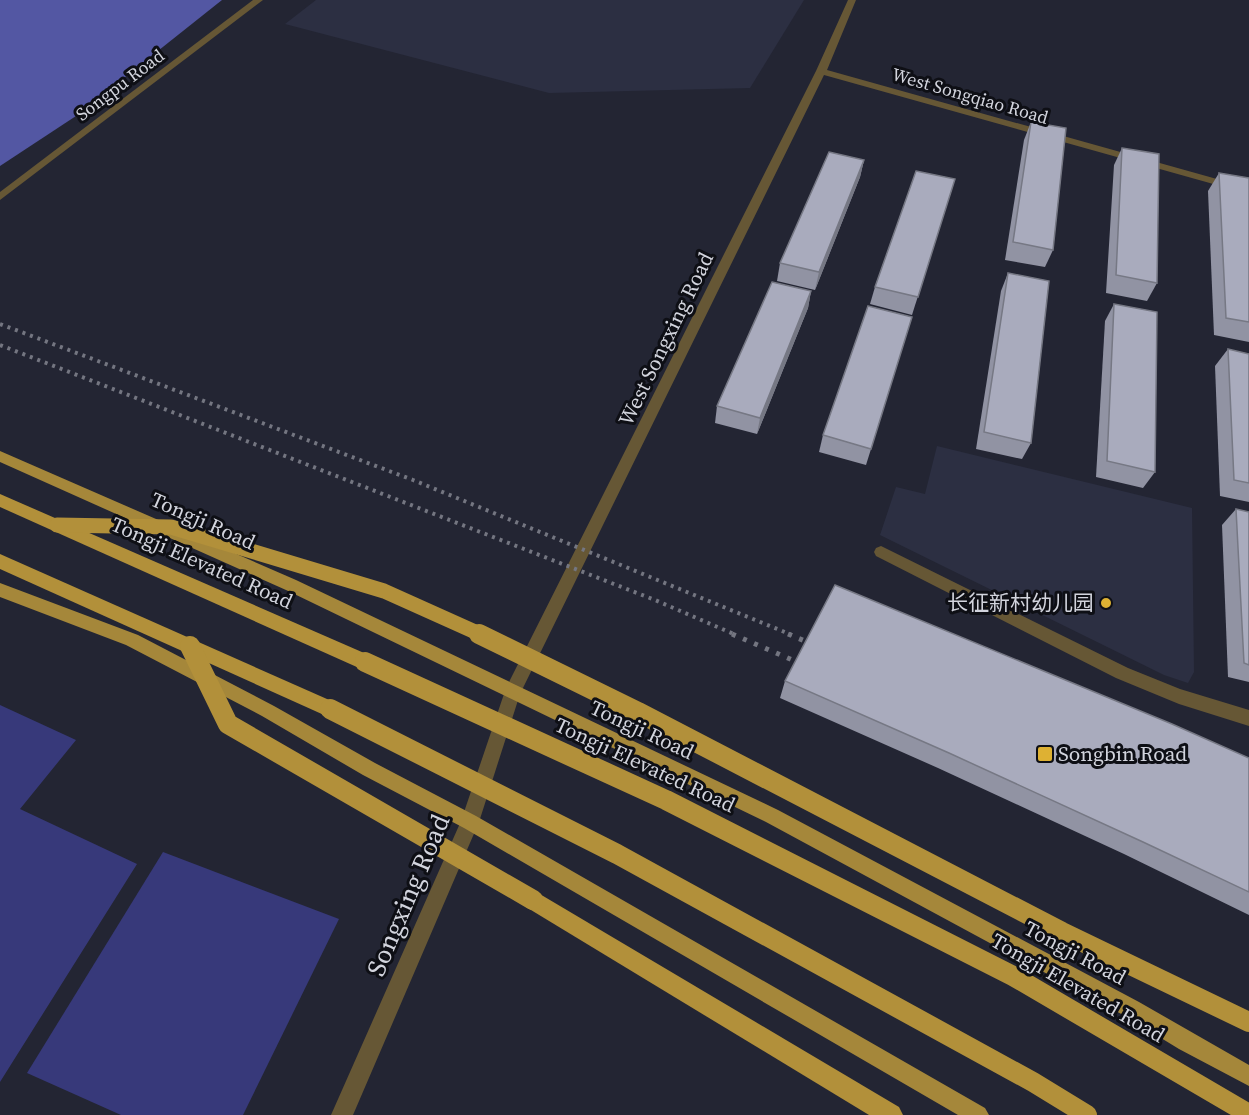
<svg xmlns="http://www.w3.org/2000/svg" width="1249" height="1115" font-family="'Source Serif 4','Noto Sans SC',serif">
	<style>
		.built { fill: #2c2f42 }
		.green { fill: #37397a }
		.water { fill: #5357a3 }
		.lines { fill: none; stroke-linecap: round; stroke-linejoin: round }
		.service { fill: #665735; fill-rule: evenodd }
		.minor { fill: #665735; fill-rule: evenodd }
		.primary { fill: #a5873a; fill-rule: evenodd }
		.trunk { fill: #b2903a; fill-rule: evenodd }
		.rail-far1 { stroke: #747681; stroke-width: 4; stroke-dasharray: 3 5; stroke-linecap: butt }
		.rail { stroke: #747681; stroke-width: 5; stroke-dasharray: 4 8; stroke-linecap: butt }
		.trunk-bridge-far1 { stroke: #b2903a; stroke-width: 15 }
		.trunk-bridge { stroke: #b2903a; stroke-width: 20 }
		.wall { fill: #9193a3 }
		.shaded-wall { fill: #767884 }
		.building { fill: #a9abbd; stroke: #767884; stroke-width: 1.5 }
		.poi-dot { fill: #deb133; stroke: #0e0f15; stroke-width: 2 }
		.labels { text-anchor: middle; stroke-width: 6; stroke-linejoin: round; paint-order: stroke }
		.far-street-label { font-size: 18px; fill: #d2d4dd; stroke: #0e0f15 }
		.street-label { font-size: 21px; fill: #d2d4dd; stroke: #0e0f15 }
		.poi-label { font-size: 21px; fill: #d2d4dd; stroke: #0e0f15; text-anchor: end }
		.near-street-label { font-size: 26px; fill: #d2d4dd; stroke: #0e0f15 }
	</style>
	<rect width="100%" height="100%" fill="#232533"/>
	<!-- built -->
	<g class="built">
		<polygon points="316,0 804,0 750,88 549,93 285,24"/>
		<polygon points="937,446 1192,508 1194,672 1188,683 1164,675 880,535 896,487 925,494"/>
	</g>
	<!-- green -->
	<g class="green">
		<polygon points="0,705 76,740 20,809 137,864 0,1082"/>
		<polygon points="163,852 339,919 243,1115 121,1115 27,1073"/>
	</g>
	<!-- water -->
	<polygon class="water" points="0,0 222,0 76,116 0,166"/>
	<g class="lines">
		<!-- service -->
		<polygon class="service" points="881,546 1128,668 1180,689 1249,710 1249,726 1179,704 1116,678 876,556 874,552 876,548"/>
		<!-- minor -->
		<g class="minor">
			<polygon points="253,0 263,0 0,200 0,192"/>
			<polygon points="848,0 856,0 827,70 1249,188 1249,194 824,75 520,694 479,822 353,1115 331,1115 461,821 506,688 816,71"/>
		</g>
		<!-- primary -->
		<g class="primary">
			<polygon points="0,451 296,580 778,810 1139,1002 1249,1065 1249,1086 1179,1049 1125,1016 766,822 286,590 0,462"/>
			<polygon points="0,583 138,635 274,706 375,763 476,816 985,1108 989,1115 958,1115 464,828 363,775 262,716 126,645 0,597"/>
		</g>
		<!-- trunk -->
		<g class="trunk">
			<polygon points="0,494 371,656 374,662 371,668 365,670 359,668 0,507"/>
			<polygon points="0,554 336,703 339,709 336,715 330,717 324,715 0,569"/>
			<polygon points="533,890 899,1107 903,1115 869,1115 526,907 523,900 526,893"/>
		</g>
		<!-- rail-far1 -->
		<g class="rail-far1">
			<polyline points="0,324 413,480 792,635"/>
			<polyline points="0,345 655,600 736,635"/>
		</g>
		<!-- rail -->
		<g class="rail">
			<polyline points="732,634 811,668"/>
			<polyline points="788,634 822,648"/>
		</g>
		<!-- trunk-bridge-far1 -->
		<polyline class="trunk-bridge-far1" points="57,525 171,527 384,591 482,635"/>
		<!-- trunk-bridge -->
		<g class="trunk-bridge">
			<polyline points="479,634 638,712 1062,932 1249,1022"/>
			<polyline points="190,646 228,724 533,900"/>
			<polyline points="365,662 666,800 1013,976 1249,1114"/>
			<polyline points="330,709 617,854 1033,1082 1087,1115"/>
		</g>
	</g>
	<!-- wall -->
	<g class="wall">
		<polygon points="1031,122 1053,250 1045,267 1005,260 1024,140"/>
		<polygon points="1122,148 1157,283 1147,301 1106,293 1114,165"/>
		<polygon points="864,160 860,177 815,290 777,281 780,263"/>
		<polygon points="1219,173 1249,178 1249,342 1214,335 1208,191"/>
		<polygon points="955,179 912,315 870,304 875,287"/>
		<polygon points="1008,273 1031,443 1022,459 976,449 1001,291"/>
		<polygon points="811,291 808,308 757,434 715,423 717,406"/>
		<polygon points="1114,304 1155,472 1143,488 1096,477 1105,321"/>
		<polygon points="1228,349 1249,354 1249,502 1220,496 1215,366"/>
		<polygon points="823,435 871,449 866,465 819,452"/>
		<polygon points="1236,509 1249,512 1249,682 1228,677 1222,525"/>
		<polygon points="785,681 1249,758 1249,915 1124,854 938,768 780,698"/>
	</g>
	<!-- shaded-wall -->
	<g class="shaded-wall">
		<polygon points="864,160 860,177 815,290 819,272"/>
		<polygon points="811,291 808,308 757,434 760,418"/>
	</g>
	<!-- building -->
	<g class="building">
		<polygon points="1031,122 1066,128 1053,250 1013,242"/>
		<polygon points="1122,148 1159,154 1157,283 1116,275"/>
		<polygon points="829,152 864,160 819,272 780,263"/>
		<polygon points="916,171 955,179 918,297 875,287"/>
		<polygon points="1219,173 1249,178 1249,322 1226,318"/>
		<polygon points="1008,273 1049,281 1031,443 984,432"/>
		<polygon points="772,282 811,291 760,418 717,406"/>
		<polygon points="1114,304 1157,312 1155,472 1107,461"/>
		<polygon points="868,306 912,317 871,449 823,435"/>
		<polygon points="1228,349 1249,354 1249,483 1234,480"/>
		<polygon points="1236,509 1249,512 1249,665 1244,663"/>
		<polygon points="835,585 1172,724 1249,758 1249,892 1143,842 949,753 785,681"/>
	</g>
	<!-- markers -->
	<g class="poi-dot">
		<circle cx="1106" cy="603" r="6"/>
		<rect x="1037" y="746" width="16" height="16" rx="3"/>
	</g>
	<g class="labels">
		<!-- far-street labels -->
		<g class="far-street-label">
			<text transform="translate(120 85) rotate(-37)" y="6">Songpu Road</text>
			<text transform="translate(970 96) rotate(16)" y="6">West Songqiao Road</text>
		</g>
		<!-- street labels -->
		<g class="street-label">
			<text transform="translate(666 339) rotate(-64)" y="7">West Songxing Road</text>
			<text transform="translate(203 521) rotate(24)" y="7">Tongji Road</text>
			<text transform="translate(202 563) rotate(24)" y="7">Tongji Elevated Road</text>
			<text transform="translate(642 730) rotate(25)" y="7">Tongji Road</text>
			<text transform="translate(645 765) rotate(25)" y="7">Tongji Elevated Road</text>
			<text transform="translate(1075 953) rotate(28)" y="7">Tongji Road</text>
			<text transform="translate(1078 988) rotate(30)" y="7">Tongji Elevated Road</text>
		</g>
		<!-- poi labels -->
		<g class="poi-label">
			<text x="1094" y="610">长征新村幼儿园</text>
			<text x="1058" y="761" text-anchor="start">Songbin Road</text>
		</g>
		<!-- near-street labels -->
		<g class="near-street-label">
			<text transform="translate(408 895) rotate(-67)" y="9">Songxing Road</text>
		</g>
	</g>
</svg>
